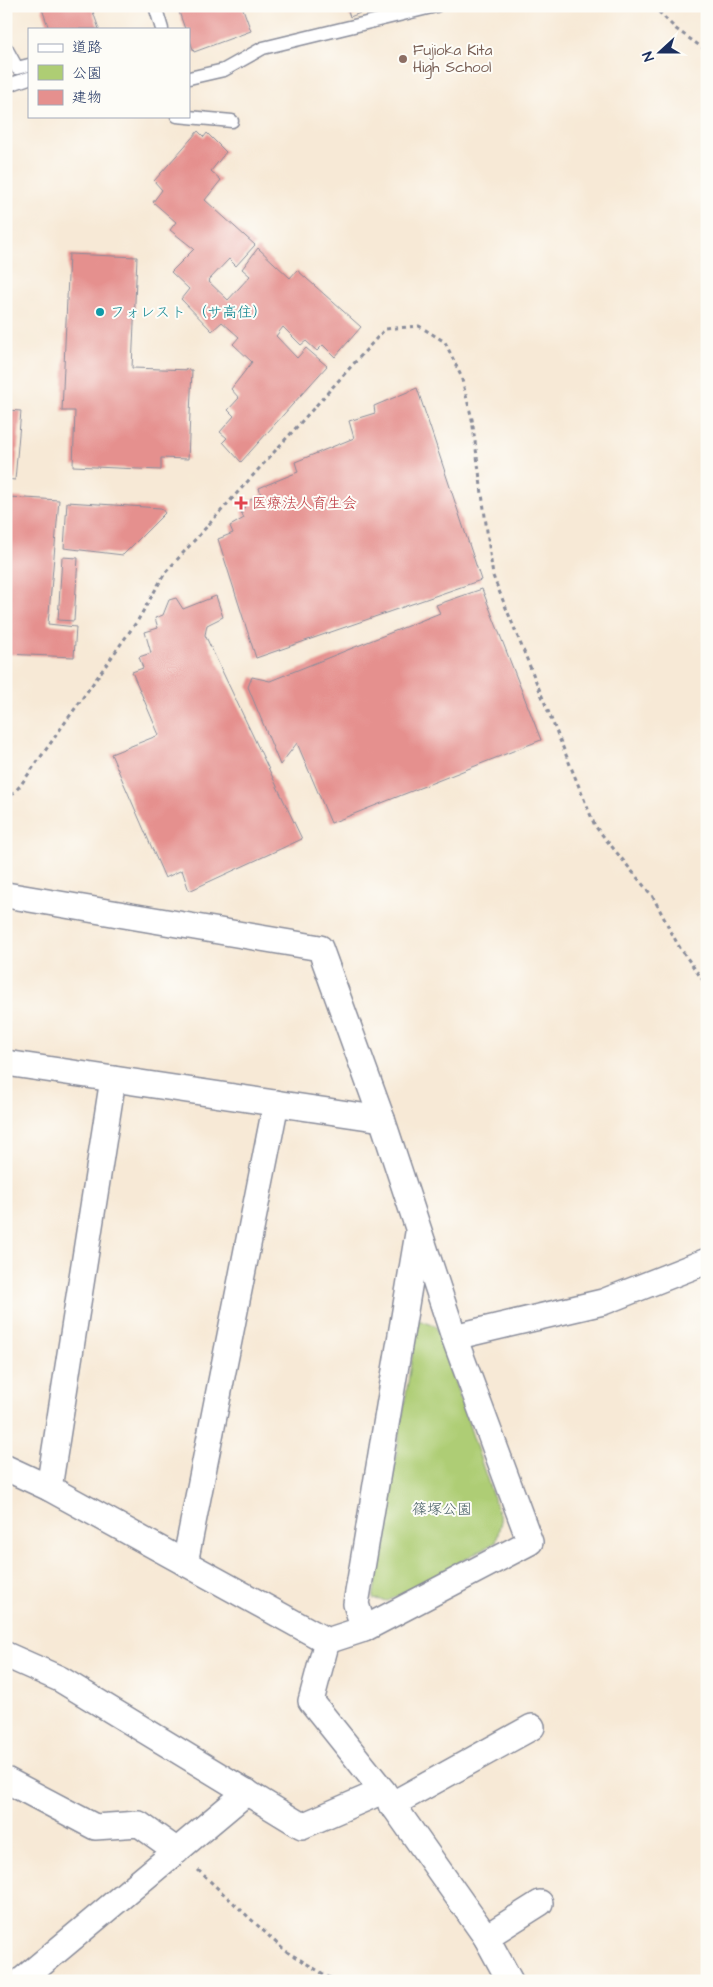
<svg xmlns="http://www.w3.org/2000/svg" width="713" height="1987" font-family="'Architects Daughter','Klee One',sans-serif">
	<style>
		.green { fill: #aecd74; stroke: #647e69 }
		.building { fill: #e5908e }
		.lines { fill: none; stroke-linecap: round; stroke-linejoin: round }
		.lane-casing { stroke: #898c9a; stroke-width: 15 }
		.street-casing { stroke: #898c9a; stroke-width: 28 }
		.path { stroke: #898c9a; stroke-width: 3; stroke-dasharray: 4 4; stroke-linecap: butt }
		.lane { stroke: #fff; stroke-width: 12 }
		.street { stroke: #fff; stroke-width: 25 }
		.education-dot { fill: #8d6e63; stroke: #fdfcf7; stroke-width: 2 }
		.culture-dot { fill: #0f9aa8; stroke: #fdfcf7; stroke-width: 2 }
		.health-dot { fill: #e0444e; stroke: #fdfcf7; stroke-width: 2 }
		.labels { text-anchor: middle; stroke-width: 4; stroke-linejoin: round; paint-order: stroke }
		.education-label { font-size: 15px; fill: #785e54; stroke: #fdfcf7; text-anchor: start }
		.culture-label { font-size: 15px; fill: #0d838f; stroke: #fdfcf7; text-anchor: start }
		.health-label { font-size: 15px; fill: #be3a42; stroke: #fdfcf7; text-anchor: start }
		.park-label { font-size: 15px; fill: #475e65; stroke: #fdfcf7 }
	</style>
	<rect width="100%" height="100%" fill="#fdfcf7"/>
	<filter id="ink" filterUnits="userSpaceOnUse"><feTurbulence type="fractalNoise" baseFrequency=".02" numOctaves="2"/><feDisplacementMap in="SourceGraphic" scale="10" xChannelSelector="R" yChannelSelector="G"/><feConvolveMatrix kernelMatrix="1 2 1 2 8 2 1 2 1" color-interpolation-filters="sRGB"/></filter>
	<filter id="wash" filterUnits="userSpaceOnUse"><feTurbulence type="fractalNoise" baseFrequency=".0096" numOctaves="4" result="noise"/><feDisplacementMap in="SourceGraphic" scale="20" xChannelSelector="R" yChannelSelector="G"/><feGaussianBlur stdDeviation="1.12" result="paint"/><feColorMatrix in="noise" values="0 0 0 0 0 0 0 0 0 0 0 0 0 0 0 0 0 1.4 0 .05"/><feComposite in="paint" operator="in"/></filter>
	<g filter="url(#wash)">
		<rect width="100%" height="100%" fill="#f7e9d6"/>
		<!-- green -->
		<polygon class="green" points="418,1320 436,1326 501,1521 496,1542 388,1601 373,1599"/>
		<g id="blocks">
			<!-- building -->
			<g class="building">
				<polygon points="41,6 91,6 99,29 49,29"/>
				<polygon points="177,6 242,6 251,31 194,52 189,38 189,29 185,29"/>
				<polygon points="346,6 378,6 350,17"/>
				<polygon points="198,131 204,137 207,133 226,152 211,171 221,180 205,200 255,245 236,266 229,259 208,281 228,300 250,276 242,269 258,248 290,278 297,270 361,327 335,357 323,345 317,351 306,341 301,345 283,327 276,336 297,358 306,348 327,366 241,462 223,442 227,438 220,432 234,416 228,410 239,398 231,389 252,362 233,344 239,337 222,322 212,331 181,299 189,289 171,272 194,249 170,230 176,222 153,202 162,190 154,181"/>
				<polygon points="69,254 137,257 132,368 192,370 188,459 161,458 161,470 73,466 75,411 62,411"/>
				<polygon points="417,388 481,580 256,658 218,539 233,533 230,526 244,518 241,512 250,500 261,495 259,488 298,472 295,462 354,438 349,421 375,413 374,406"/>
				<polygon points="6,410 21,411 15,480 6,479"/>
				<polygon points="8,497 59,500 48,624 76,627 74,657 6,654 6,528"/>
				<polygon points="67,502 161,508 165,513 123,555 64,548"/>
				<polygon points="62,557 78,558 74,621 58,620"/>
				<polygon points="482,589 541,740 331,823 297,743 280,765 248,687 252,677 270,681 440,613 436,605"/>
				<polygon points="216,596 223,617 207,625 205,635 302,839 189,891 182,870 165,878 111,754 159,735 132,672 143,668 139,657 151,653 145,632 158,628 155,618 163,615 169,600 176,598 183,609"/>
			</g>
		</g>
	</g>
	<g filter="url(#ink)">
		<use href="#blocks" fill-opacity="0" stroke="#898c9a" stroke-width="1"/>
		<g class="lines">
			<!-- lane casing -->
			<g class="lane-casing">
				<g id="lane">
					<polyline points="155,6 162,29"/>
					<polyline points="6,48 17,68 29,65"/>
					<polyline points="189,78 224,70 263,48 436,6"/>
					<polyline points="6,86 29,78"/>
					<polyline points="177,116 232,121"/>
				</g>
			</g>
			<!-- street casing -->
			<g class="street-casing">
				<g id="street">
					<polyline points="6,895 320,948 382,1119 454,1337 530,1542 364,1629 327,1641 49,1488 6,1468"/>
					<polyline points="6,1063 382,1119"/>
					<polyline points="454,1337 603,1302 707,1261"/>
					<polyline points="49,1488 113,1079"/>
					<polyline points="185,1563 276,1103"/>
					<polyline points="364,1629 356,1604 418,1233"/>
					<polyline points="327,1641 311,1701 383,1791 486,1937 510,1981"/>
					<polyline points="6,1655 60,1679 302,1826 383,1791"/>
					<polyline points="6,1780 95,1827 139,1824 177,1851"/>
					<polyline points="391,1805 532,1727"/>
					<polyline points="486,1937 540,1903"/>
					<polyline points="21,1981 247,1792"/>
				</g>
			</g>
			<!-- path -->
			<g class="path">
				<polyline points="653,6 676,29 707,51"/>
				<polyline points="6,801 20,786 138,620 165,573 385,329 419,326 445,342 461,376 472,419 493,576 595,826 653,897 678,945 707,986"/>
				<polyline points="198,1870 284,1950 335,1981"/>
			</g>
			<!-- lane -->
			<use href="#lane" class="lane"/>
			<!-- street -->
			<use href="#street" class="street"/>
		</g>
	</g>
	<!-- markers -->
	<circle class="education-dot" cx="403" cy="59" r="5"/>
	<circle class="culture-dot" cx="100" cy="312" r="5"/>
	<path class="health-dot" d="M238.5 495.5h5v5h5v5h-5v5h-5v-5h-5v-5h5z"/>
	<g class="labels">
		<!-- education labels -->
		<g class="education-label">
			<text x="413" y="55">Fujioka Kita<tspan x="413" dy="17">High School</tspan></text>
		</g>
		<!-- culture labels -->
		<g class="culture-label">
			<text x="110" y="317">フォレスト （サ高住）</text>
		</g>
		<!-- health labels -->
		<g class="health-label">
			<text x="252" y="508">医療法人育生会</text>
		</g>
		<!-- park labels -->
		<g class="park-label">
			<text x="442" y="1514">篠塚公園</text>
		</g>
	</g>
	<!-- margin -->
	<rect width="713" height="1987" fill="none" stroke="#fdfcf7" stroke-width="25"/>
	<!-- legend -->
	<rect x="28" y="28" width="162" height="90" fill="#fdfcf7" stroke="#a3aaba"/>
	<rect x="38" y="44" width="25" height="8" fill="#ffffff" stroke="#a3aaba"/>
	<text x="72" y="52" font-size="15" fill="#1b2f5e">道路</text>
	<rect x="38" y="65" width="25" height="15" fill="#aecd74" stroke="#a3aaba"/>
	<text x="72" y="78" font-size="15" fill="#1b2f5e">公園</text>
	<rect x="38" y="90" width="25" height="15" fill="#e5908e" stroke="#a3aaba"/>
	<text x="72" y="102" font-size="15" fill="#1b2f5e">建物</text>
	<!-- north arrow -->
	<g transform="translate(660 52) rotate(249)" stroke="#fdfcf7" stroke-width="4" paint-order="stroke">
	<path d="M0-4L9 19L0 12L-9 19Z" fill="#1b2f5e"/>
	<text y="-8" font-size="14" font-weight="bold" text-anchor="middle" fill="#1b2f5e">N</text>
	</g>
</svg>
